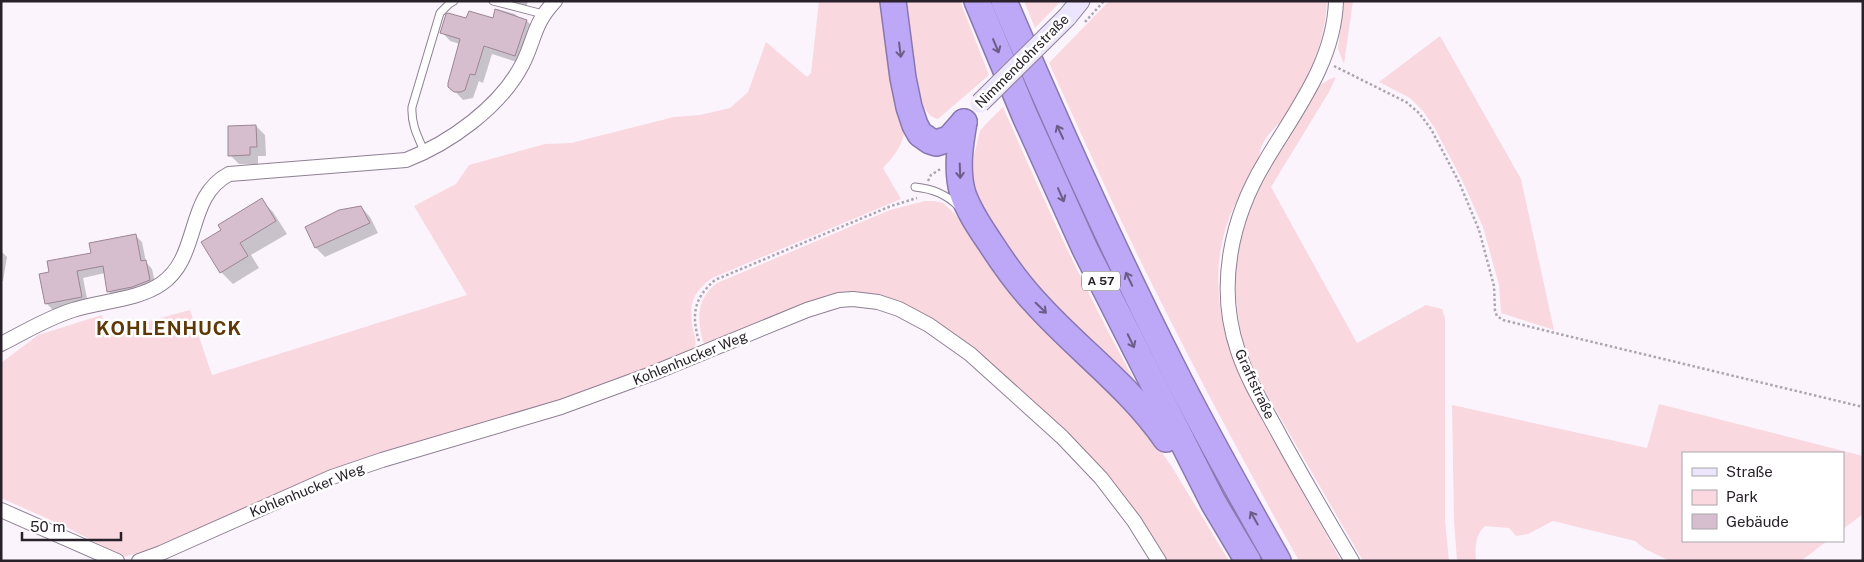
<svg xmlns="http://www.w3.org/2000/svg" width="1864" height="562" font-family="'Public Sans',sans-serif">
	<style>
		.green { fill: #f9d8e0 }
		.shadow { fill: #0003 }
		.building { fill: #d7bece; stroke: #9c8594 }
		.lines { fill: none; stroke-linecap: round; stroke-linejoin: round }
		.lane-casing { stroke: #8e7f93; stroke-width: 9 }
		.street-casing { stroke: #8e7f93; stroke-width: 16 }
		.secondary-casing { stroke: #8e7f93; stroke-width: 21 }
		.highway-casing { stroke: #8978af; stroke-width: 28 }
		.path { stroke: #aca5ae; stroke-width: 2.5; stroke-dasharray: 2.5 2.5; stroke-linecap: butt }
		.lane { stroke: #fff; stroke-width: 7 }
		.street { stroke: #fff; stroke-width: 14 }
		.secondary { stroke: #ebe5fd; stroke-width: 19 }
		.highway { stroke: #bda7f7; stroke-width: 25 }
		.secondary-bridge-casing { stroke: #8e7f93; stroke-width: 21; stroke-linecap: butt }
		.secondary-bridge { stroke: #ebe5fd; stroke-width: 19 }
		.oneway { stroke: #6b5d86 }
		.labels { text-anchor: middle; stroke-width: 5; stroke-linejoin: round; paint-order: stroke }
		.shield { fill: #fff; stroke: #68646a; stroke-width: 1 }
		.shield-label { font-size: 12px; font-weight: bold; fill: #28212a }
		.street-label { font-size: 14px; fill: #28212a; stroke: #fff }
		.district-label { font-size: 19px; font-weight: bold; letter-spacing: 1px; fill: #5e3806; stroke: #fff }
	</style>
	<rect width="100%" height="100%" fill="#fbf4fd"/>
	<!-- green -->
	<g class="green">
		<path d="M819,1H881L905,126C904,144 895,155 883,168L901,199L712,278C691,294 689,305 693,330C695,337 697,343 694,350L605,386L547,405L330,471L160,546L124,557L64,526L1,498V363L38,335L102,315L105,333L190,310L212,375L467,295L414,206L456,184L469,165L545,144L571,143L674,117L700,115L730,108L748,92L766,42L807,77L811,73Z"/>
		<path d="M899,1H960L989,75L938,119C927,117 923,106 920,96Z"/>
		<polygon points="1024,1 1061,1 1035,28"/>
		<path d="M1109,1H1327C1325,42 1309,80 1286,114C1279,125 1269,132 1263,143C1260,149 1260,155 1257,161C1245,186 1231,207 1224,234C1203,317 1243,385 1282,455C1301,490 1321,525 1341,561H1299C1251,475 1204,388 1160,300C1120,222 1085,142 1049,63Z"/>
		<polygon points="1344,1 1353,1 1344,64 1338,49"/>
		<polygon points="1440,36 1521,179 1554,330 1501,313 1499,285 1483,227 1462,180 1434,127 1423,111 1410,98 1379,82"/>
		<path d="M1336,77L1329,92L1271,187L1357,343L1426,305L1442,309L1445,318V520L1449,561H1363L1263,388C1258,378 1252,367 1248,357C1232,308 1230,254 1249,207C1266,163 1296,124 1320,85L1330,79Z"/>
		<path d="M1003,107C1047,208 1093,309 1148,404L1059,318L984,220L971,181L974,155L980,131L984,126Z"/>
		<path d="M925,201H934L943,203L955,214L985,257L1033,319L1117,398L1150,435L1172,467L1229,561H1165L1157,547L975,350L936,322L871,294L707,345L703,342C697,318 696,299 717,283L890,210Z"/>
		<path d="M1659,404L1863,456V514L1843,529V453H1683V541H1827L1801,561H1670L1645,549L1635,541L1553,521L1528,534L1516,536L1509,528L1485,526C1475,535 1475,548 1476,561H1457L1454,521L1452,405L1647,448Z"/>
	</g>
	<!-- shadow -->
	<g class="shadow">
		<polygon points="501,1 528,1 526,8"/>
		<polygon points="497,9 515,14 520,19 527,21 535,29 523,64 492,54 483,83 479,81 473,98 463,100 450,86 460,44 450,41 442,32 467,20 494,20"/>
		<polygon points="256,126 265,135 266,156 258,156 258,164 239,164 230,155"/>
		<polygon points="261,200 273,212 287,234 251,255 259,268 233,284 221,272 223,230"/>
		<polygon points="361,207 370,217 378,233 325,257 316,248 306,228"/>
		<polygon points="135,235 142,242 146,262 152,269 156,287 115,298 108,291 105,273 83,278 88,303 53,310 46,303 51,273"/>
		<polygon points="1,251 7,257 3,281 1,281"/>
	</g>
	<!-- building -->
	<g class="building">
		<polygon points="495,9 527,20 515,56 484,46 475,75 470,74 465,90 461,92 454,92 448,87 448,83 460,39 440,33 446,14 448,13 466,18 469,11 493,18"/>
		<polygon points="256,125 257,147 250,147 250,155 228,156 228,126"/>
		<polygon points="262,198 276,221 240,243 248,256 220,273 201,242 221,230 218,225"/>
		<polygon points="361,206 370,223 315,248 305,227 339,210"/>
		<polygon points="136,234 141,261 146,260 150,280 132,287 107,292 103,266 77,271 82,297 45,304 39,274 49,272 47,261 91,253 89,243"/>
	</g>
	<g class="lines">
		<!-- lane casing -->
		<g class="lane-casing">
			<g id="lane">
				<polyline points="493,1 543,14"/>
				<path d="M425,153C418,137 411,125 412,107L440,13L449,4L454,1"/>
				<path d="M915,187C933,189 946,194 959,207"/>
			</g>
		</g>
		<!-- street casing -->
		<g class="street-casing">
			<g id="street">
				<path d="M1336,1C1334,63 1295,111 1265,162C1231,218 1216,287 1238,351C1248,381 1265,408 1280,436C1303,478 1327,519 1352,561"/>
				<path d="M1,344C27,331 45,319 73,310C100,301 138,300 161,284C201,257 185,197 229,174L406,160C450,143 500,107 522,65C535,40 533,24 555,1"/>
				<polyline points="1,510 117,561"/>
				<polyline points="139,561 161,553 332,477 382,460 561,407 651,374 807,310 839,300 853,299 878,302 899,309 929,325 970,354 1062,437 1101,478 1134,521 1159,561"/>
			</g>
		</g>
		<!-- secondary casing -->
		<g class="secondary-casing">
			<polyline id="secondary" points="1067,17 1080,1"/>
		</g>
		<!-- highway casing -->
		<g class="highway-casing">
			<g id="highway">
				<polyline points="893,1 903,78 909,107 915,125 920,134 930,141 936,143 949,139 964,122"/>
				<polyline points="977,1 1025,116 1085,249 1213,502 1248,561"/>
				<path d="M1004,1C1057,125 1112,248 1173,368C1206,434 1242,497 1278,561"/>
				<path d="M964,122C960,145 956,171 963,194C969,212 981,229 991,244C1004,264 1018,284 1035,302C1077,349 1129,386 1166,439"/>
			</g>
		</g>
		<!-- path -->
		<g class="path">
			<polyline points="1085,22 1104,1"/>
			<polyline points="1334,66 1406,102 1419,113 1431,129 1459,182 1479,230 1494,286 1495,311 1497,316 1503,320 1551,332 1863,407"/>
			<polyline points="928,181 931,175 942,168"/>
			<path d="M699,341C691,315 694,298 715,280L891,206L917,198"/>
		</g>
		<!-- lane -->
		<use href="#lane" class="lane"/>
		<!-- street -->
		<use href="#street" class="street"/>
		<!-- secondary -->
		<use href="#secondary" class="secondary"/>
		<!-- highway -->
		<use href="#highway" class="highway"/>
		<!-- secondary-bridge casing -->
		<g class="secondary-bridge-casing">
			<polyline id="secondary-bridge" points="980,103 1067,17"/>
		</g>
		<!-- secondary-bridge -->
		<use href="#secondary-bridge" class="secondary-bridge"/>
	</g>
	<!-- one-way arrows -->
	<defs><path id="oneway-shaft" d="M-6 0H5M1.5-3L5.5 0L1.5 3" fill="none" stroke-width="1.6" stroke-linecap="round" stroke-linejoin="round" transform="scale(1.25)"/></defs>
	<g class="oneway">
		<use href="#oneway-shaft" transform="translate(996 46) rotate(67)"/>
		<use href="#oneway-shaft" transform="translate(900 50) rotate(83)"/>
		<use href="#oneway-shaft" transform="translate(1060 132) rotate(-115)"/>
		<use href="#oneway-shaft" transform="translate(960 171) rotate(88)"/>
		<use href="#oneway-shaft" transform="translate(1061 195) rotate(66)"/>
		<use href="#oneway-shaft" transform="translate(1129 279) rotate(-116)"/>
		<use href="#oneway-shaft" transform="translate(1041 308) rotate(44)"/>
		<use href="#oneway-shaft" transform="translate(1131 341) rotate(64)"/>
		<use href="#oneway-shaft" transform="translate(1254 518) rotate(-120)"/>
	</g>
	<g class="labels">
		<!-- shield labels -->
		<rect class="shield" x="1082" y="271.5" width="38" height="19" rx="4"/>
		<g class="shield-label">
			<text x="1101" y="285">A 57</text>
		</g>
		<!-- street labels -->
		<g class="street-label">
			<text transform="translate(1022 61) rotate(-45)" y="5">Nimmendohrstraße</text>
			<text transform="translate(690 358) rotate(-22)" y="5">Kohlenhucker Weg</text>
			<text transform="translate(1255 384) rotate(65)" y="5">Graftstraße</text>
			<text transform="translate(307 490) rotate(-22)" y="5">Kohlenhucker Weg</text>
		</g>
		<!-- district labels -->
		<g class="district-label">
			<text x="169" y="335">KOHLENHUCK</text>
		</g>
	</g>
	<!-- border -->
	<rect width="1864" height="562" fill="none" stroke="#28212a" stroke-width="5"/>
	<!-- legend -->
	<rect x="1682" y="452" width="162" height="90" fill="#ffffff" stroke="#a9a6aa"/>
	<rect x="1692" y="468" width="25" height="8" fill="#ebe5fd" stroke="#a9a6aa"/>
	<text x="1726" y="477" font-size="15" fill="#28212a">Straße</text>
	<rect x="1692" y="490" width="25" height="15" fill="#f9d8e0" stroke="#a9a6aa"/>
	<text x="1726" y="502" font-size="15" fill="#28212a">Park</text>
	<rect x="1692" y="514" width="25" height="15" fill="#d7bece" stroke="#a9a6aa"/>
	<text x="1726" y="527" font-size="15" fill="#28212a">Gebäude</text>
	<!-- scale -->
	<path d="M22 532v8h99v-8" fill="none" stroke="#28212a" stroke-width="2.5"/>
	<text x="30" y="532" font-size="15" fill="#28212a" stroke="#ffffff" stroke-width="4" paint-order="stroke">50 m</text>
</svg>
